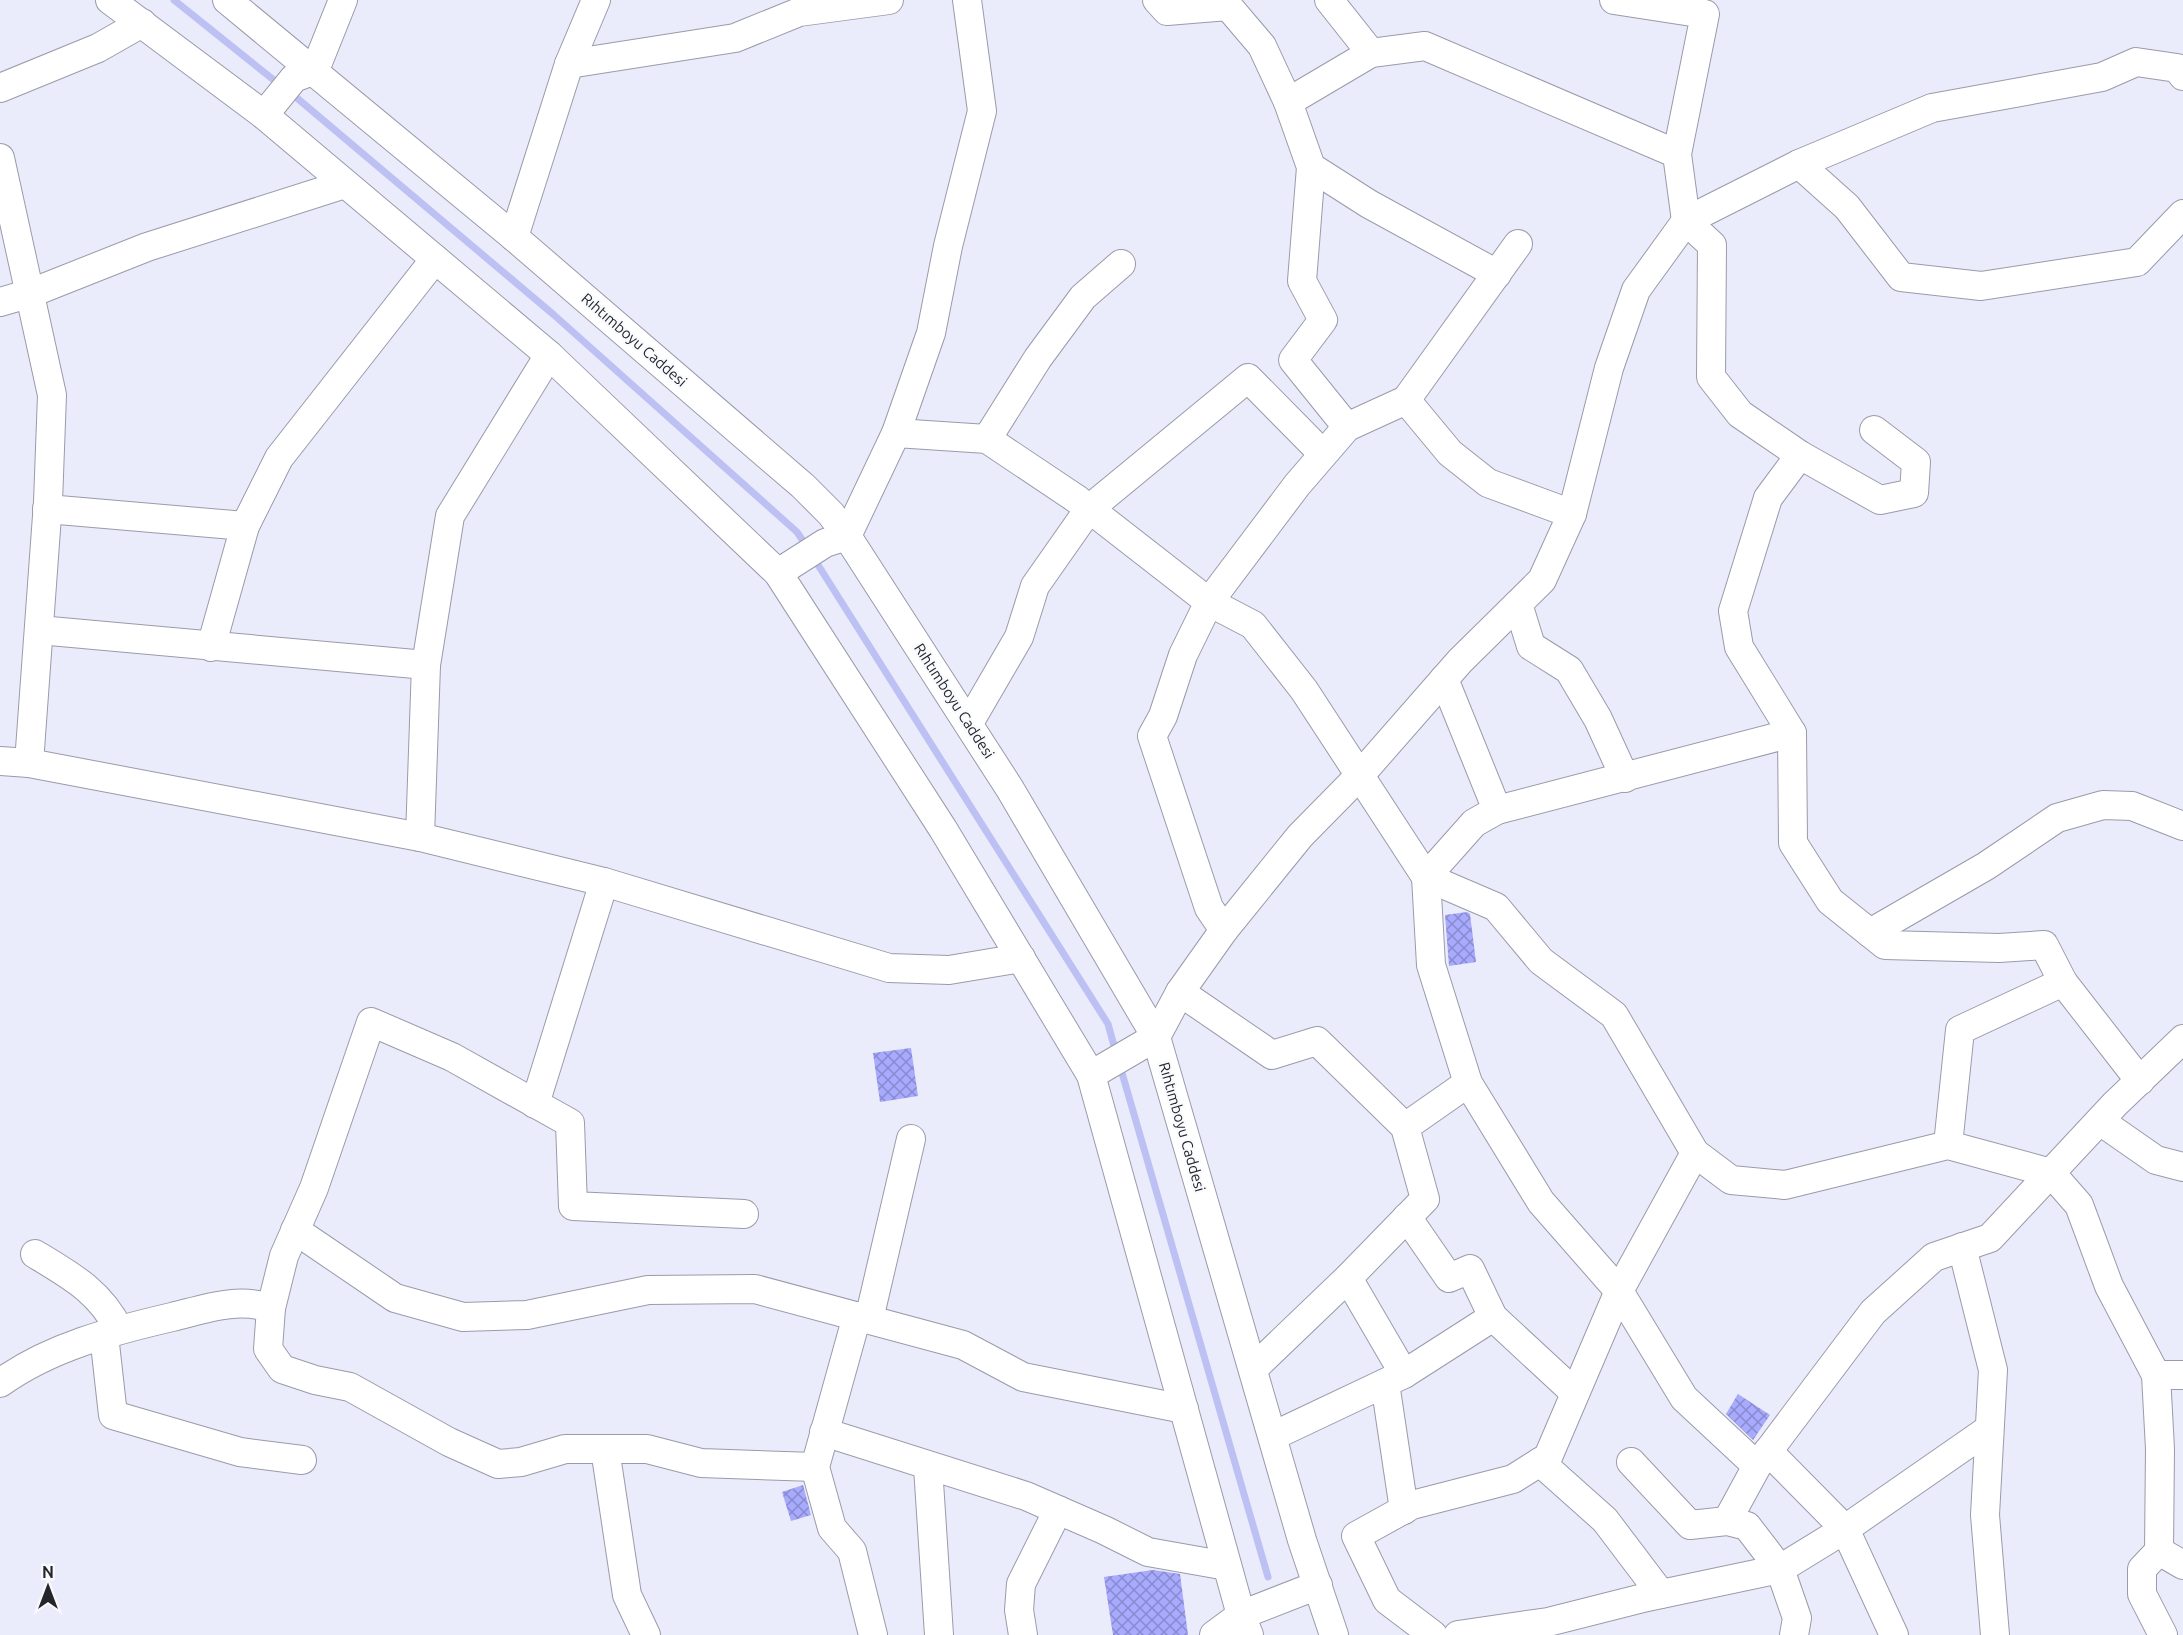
<svg xmlns="http://www.w3.org/2000/svg" width="2183" height="1635" font-family="Ubuntu,sans-serif">
	<style>
		.lines { fill: none; stroke-linecap: round; stroke-linejoin: round }
		.stream { stroke: #bdc0f2; stroke-width: 7 }
		.building { fill: url(#building-cross-hatch) }
		.minor-casing { stroke: #9a9baa; stroke-width: 30 }
		.minor { stroke: #fff; stroke-width: 28 }
		.labels { text-anchor: middle; stroke-width: 4.5; stroke-linejoin: round; paint-order: stroke }
		.street-label { font-size: 15px; fill: #25262c; stroke: #f9fafd }
	</style>
	<defs>
		<pattern id="building-cross-hatch" width="8" height="8" patternUnits="userSpaceOnUse" patternTransform="scale(1.5)"><rect width="8" height="8" fill="#a7aafd"/><path d="M0 0l8 8M0 8l8-8" fill="none" stroke="#888acd"/></pattern>
	</defs>
	<rect width="100%" height="100%" fill="#eaebfb"/>
	<g class="lines">
		<!-- stream -->
		<g class="stream">
			<polyline points="174,0 280,85"/>
			<polyline points="291,93 554,315 797,532 807,547"/>
			<polyline points="813,557 1108,1024 1116,1053"/>
			<polyline points="1120,1066 1268,1577"/>
		</g>
	</g>
	<!-- building -->
	<g class="building">
		<polygon points="1467,912 1470,914 1476,962 1449,966 1445,915"/>
		<polygon points="911,1048 918,1096 880,1102 873,1053"/>
		<polygon points="1738,1394 1770,1415 1753,1440 1726,1414"/>
		<polygon points="803,1485 811,1515 791,1521 782,1492"/>
		<polygon points="1153,1570 1180,1574 1188,1635 1113,1635 1104,1577"/>
	</g>
	<g class="lines">
		<!-- minor casing -->
		<g class="minor-casing">
			<g id="minor">
				<polyline points="110,0 264,115 549,355 778,573 943,829 1091,1075 1241,1615 1249,1635"/>
				<polyline points="227,0 514,237 803,486 831,514 847,536 1010,789 1156,1037 1302,1540 1334,1635"/>
				<polyline points="1157,0 1167,11 1228,6 1262,46 1288,102 1311,167 1302,281 1323,320 1293,360 1347,427"/>
				<polyline points="1329,0 1371,53"/>
				<polyline points="1614,0 1705,14 1677,154 1686,221 1712,245 1711,377 1740,414 1800,455 1880,500 1914,493 1916,462 1874,430"/>
				<polyline points="569,64 735,38 799,12 889,0"/>
				<polyline points="0,88 98,48 142,23"/>
				<polyline points="1288,102 1371,53 1425,46 1677,154"/>
				<polyline points="264,115 294,78 315,70 343,0"/>
				<polyline points="0,158 52,395 48,502 29,763"/>
				<polyline points="1799,164 1847,207 1901,277 1981,286 2137,262 2183,214"/>
				<polyline points="1311,167 1369,204 1497,274"/>
				<polyline points="514,237 569,64 596,0"/>
				<polyline points="0,302 31,293 147,247 345,184"/>
				<polyline points="1406,400 1518,244"/>
				<polyline points="896,433 987,439 1078,500 1209,602 1253,625 1304,690 1426,877 1431,965 1468,1083 1541,1202 1619,1291 1684,1398 1757,1466"/>
				<polyline points="987,439 1038,358 1083,297 1121,264"/>
				<polyline points="1800,455 1768,498 1733,611 1739,647 1792,733 1793,843 1830,901 1885,945 1999,948 2044,945 2063,982 2140,1081"/>
				<polyline points="47,509 245,526"/>
				<polyline points="778,573 825,543 847,536 896,433 931,333 948,246 982,111 967,0"/>
				<polyline points="1518,604 1531,646 1569,670 1598,719 1625,778"/>
				<polyline points="39,630 426,665"/>
				<polyline points="211,647 245,526 279,458 435,259"/>
				<polyline points="1444,679 1497,810"/>
				<polyline points="969,723 1019,637 1035,586 1089,509 1248,378 1323,454"/>
				<polyline points="1792,733 1497,810 1474,823 1426,877 1496,907 1541,961 1614,1015 1695,1153 1731,1180 1785,1185 1948,1145 2051,1173 2079,1205 2109,1286 2156,1375 2160,1449 2159,1551 2142,1569 2142,1594 2163,1635"/>
				<polyline points="0,761 29,763 420,837 604,882 889,968 949,970 1021,958"/>
				<polyline points="420,837 426,665 450,516 549,355"/>
				<polyline points="1224,930 1209,908 1152,736 1163,716 1183,655 1209,602 1297,485 1347,427 1406,400 1450,453 1488,483 1572,514"/>
				<polyline points="1870,933 1986,866 2057,818 2103,805 2132,806 2183,826"/>
				<polyline points="1180,992 1272,1055 1317,1041 1405,1127 1425,1199 1348,1278 1254,1368"/>
				<polyline points="1091,1075 1156,1037 1180,992 1224,930 1300,836 1361,774 1460,661 1542,580 1572,514 1609,368 1636,290 1686,221 1799,164 1932,108 2102,77 2136,62 2177,68 2183,76"/>
				<polyline points="535,1104 604,882"/>
				<polyline points="2100,1121 2156,1160 2183,1167"/>
				<polyline points="1405,1127 1468,1083"/>
				<polyline points="1948,1145 1960,1030 2063,982"/>
				<polyline points="744,1214 573,1206 570,1123 452,1057 371,1022 314,1188 284,1256 271,1308 268,1349 282,1369 315,1380 350,1387 449,1442 498,1464 521,1462 565,1449 647,1449 701,1463 815,1467"/>
				<polyline points="1407,1217 1449,1278 1470,1269 1493,1317 1575,1393"/>
				<polyline points="295,1230 395,1298 463,1317 527,1315 648,1290 755,1289 963,1345 1023,1377 1184,1409"/>
				<polyline points="1962,1247 1993,1370 1985,1515 1995,1635"/>
				<path d="M35,1254C70,1275 101,1292 119,1330"/>
				<polyline points="1348,1278 1404,1374"/>
				<polyline points="857,1316 815,1467 832,1528 852,1551 873,1635"/>
				<polyline points="869,1319 911,1139"/>
				<polyline points="104,1335 113,1415 240,1452 302,1460"/>
				<polyline points="2156,1375 2183,1375"/>
				<path d="M0,1383C50,1347 112,1331 172,1317C205,1309 237,1297 271,1308"/>
				<polyline points="1385,1383 1404,1510"/>
				<polyline points="824,1432 1026,1496 1104,1530 1148,1552 1227,1566"/>
				<polyline points="1273,1436 1404,1374 1493,1317"/>
				<polyline points="605,1449 627,1595 646,1635"/>
				<polyline points="1768,1451 1845,1529 1894,1635"/>
				<polyline points="1540,1462 1605,1520 1661,1594"/>
				<polyline points="1631,1462 1690,1525 1727,1521 1747,1526 1780,1569 1797,1618 1794,1635"/>
				<polyline points="928,1467 939,1635"/>
				<polyline points="1727,1521 1757,1466 1873,1312 1934,1257 1990,1238 2115,1104 2183,1039"/>
				<polyline points="2159,1551 2183,1565"/>
				<polyline points="1023,1635 1019,1610 1021,1584 1058,1510"/>
				<polyline points="1214,1635 1241,1615 1318,1585"/>
				<polyline points="1433,1635 1387,1600 1356,1536 1412,1505 1513,1479 1548,1457 1619,1291 1695,1153"/>
				<polyline points="1458,1635 1548,1622 1647,1597 1780,1569 1845,1529 1989,1429"/>
			</g>
		</g>
		<!-- minor -->
		<use href="#minor" class="minor"/>
	</g>
	<g class="labels">
		<!-- street labels -->
		<g class="street-label">
			<text transform="translate(634 340) rotate(41)" y="5">Rıhtımboyu Caddesi</text>
			<text transform="translate(954 701) rotate(57)" y="5">Rıhtımboyu Caddesi</text>
			<text transform="translate(1182 1127) rotate(74)" y="5">Rıhtımboyu Caddesi</text>
		</g>
	</g>
	<!-- north arrow -->
	<g transform="translate(48 1587)" stroke="#f9fafd" stroke-width="4.5" paint-order="stroke">
	<path d="M0-4.5L10 22L0 15L-10 22Z" fill="#25262c"/>
	<text y="-9" font-size="16" font-weight="bold" text-anchor="middle" fill="#25262c">N</text>
	</g>
</svg>
